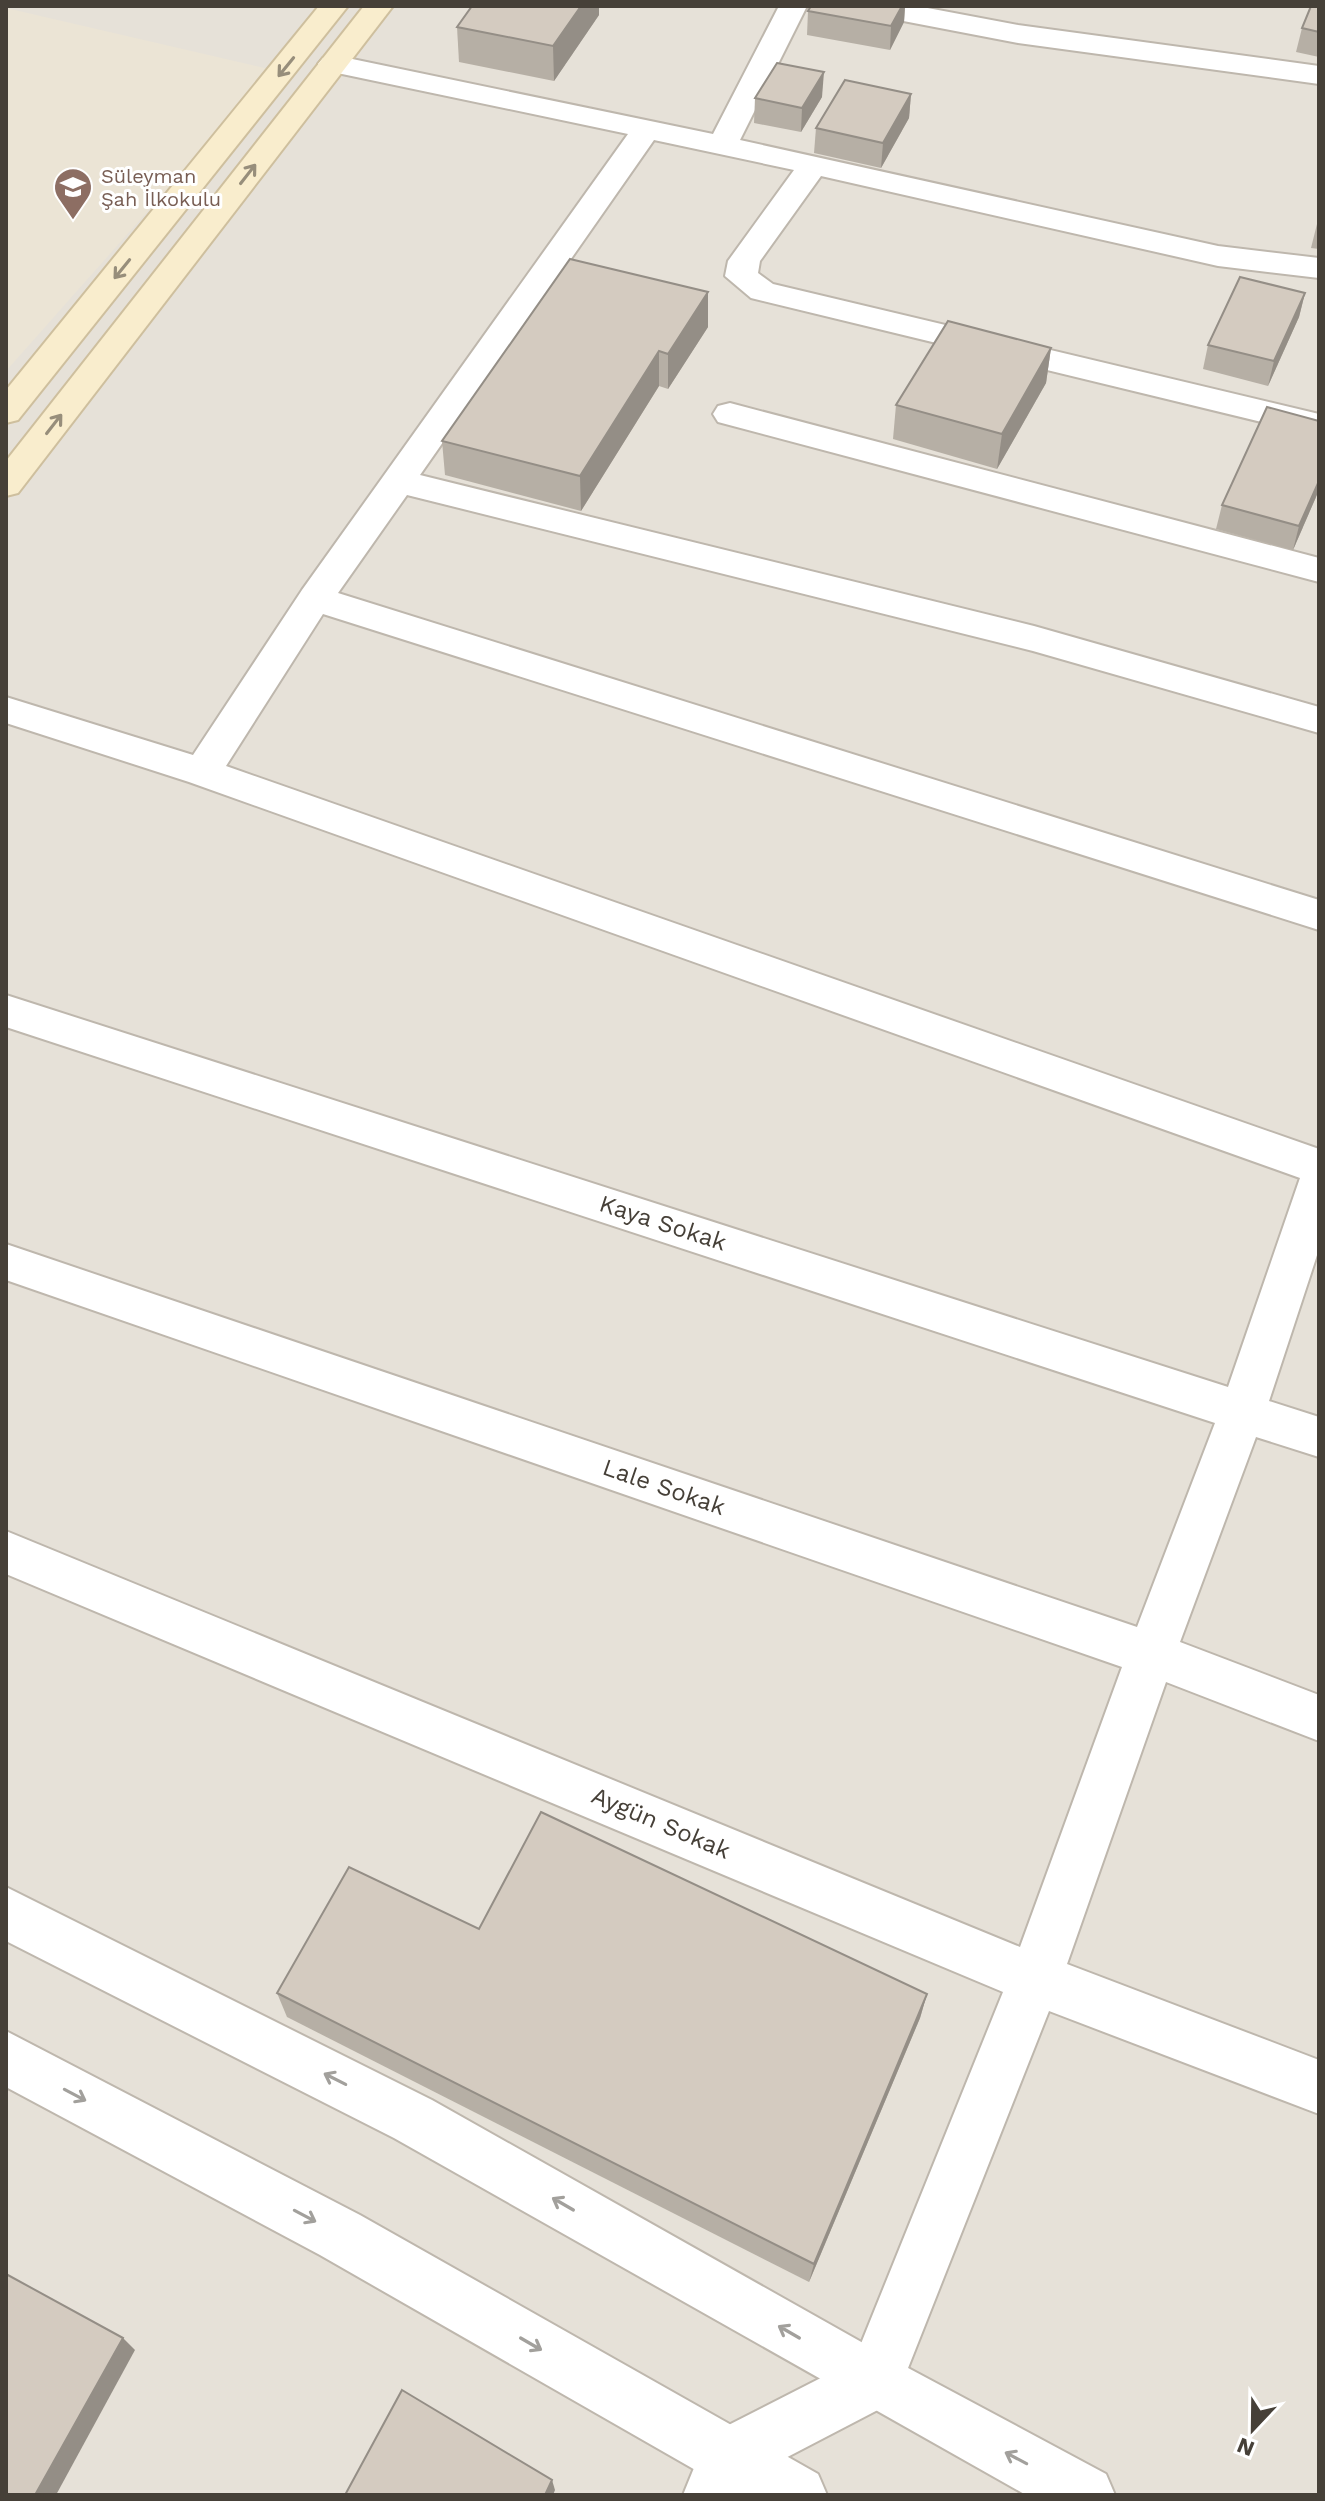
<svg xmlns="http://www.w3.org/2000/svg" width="1325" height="2501" font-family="'Work Sans',sans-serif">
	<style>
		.residential { fill: #e6e1d8 }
		.education { fill: #ebe4d5 }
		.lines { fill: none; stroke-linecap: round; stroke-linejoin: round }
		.minor-casing { stroke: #beb7ad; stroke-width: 4 }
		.tertiary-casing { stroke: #beb7ad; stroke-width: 4 }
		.secondary-casing { stroke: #cebf9e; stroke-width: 4 }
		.minor { fill: #fff; fill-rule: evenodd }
		.tertiary { fill: #fff; fill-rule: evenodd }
		.secondary { fill: #f9edcd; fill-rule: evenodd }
		.wall { fill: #b6afa5 }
		.shaded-wall { fill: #948e86 }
		.building { fill: #d4cbc0; stroke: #948e86; stroke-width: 2 }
		.oneway { stroke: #978e7b }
		.oneway2 { stroke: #a2a09c }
		.labels { text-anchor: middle; stroke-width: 6; stroke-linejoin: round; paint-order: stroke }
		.far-education-label { font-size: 20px; fill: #785e54; stroke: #fff; text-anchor: start }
		.street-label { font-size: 24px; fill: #464038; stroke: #fff }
	</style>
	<rect width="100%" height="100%" fill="#f3f0ea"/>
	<!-- residential -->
	<rect class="residential" x="6" y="6" width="1313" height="2489"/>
	<!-- education -->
	<polygon class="education" points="6,8 273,70 6,371"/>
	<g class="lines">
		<!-- minor casing -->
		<g class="minor-casing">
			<g id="minor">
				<polygon points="779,6 807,6 740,140 1218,246 1319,258 1319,278 1218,266 821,176 760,261 758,273 773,284 1319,414 1319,436 751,298 725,276 728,261 794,170 654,140 420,475 1034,626 1319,707 1319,733 1033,651 407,495 338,593 1319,900 1319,930 323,614 226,766 1319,1149 1319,1249 1269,1401 1319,1417 1319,1457 1256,1437 1180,1642 1319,1695 1319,1741 1166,1682 1067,1964 1319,2060 1319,2114 1049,2011 895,2401 749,2477 743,2495 683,2495 707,2436 854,2361 1003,1992 6,1574 6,1531 1020,1947 1122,1667 6,1280 6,1244 1137,1627 1215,1423 6,1027 6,995 1228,1387 1300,1178 189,782 6,723 6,697 193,755 302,590 628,134 323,70 318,64 323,58 333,55 713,134"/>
				<polygon points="858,6 917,6 1018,25 1319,66 1319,84 1018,43 872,15 862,12"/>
				<polygon points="730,403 1319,558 1319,582 718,422 713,414 718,406"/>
			</g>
		</g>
		<!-- tertiary casing -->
		<g class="tertiary-casing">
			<g id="tertiary">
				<polygon points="6,1887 432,2100 895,2361 1106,2474 1115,2495 1026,2495 394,2138 6,1941"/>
				<polygon points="6,2031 360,2215 818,2474 827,2495 739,2495 320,2255 6,2087"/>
			</g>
		</g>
		<!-- secondary casing -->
		<g class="secondary-casing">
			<g id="secondary">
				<polygon points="319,6 348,6 18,420 6,423 6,390"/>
				<polygon points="364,6 393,6 18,493 6,496 6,461"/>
			</g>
		</g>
		<!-- minor -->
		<use href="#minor" class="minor"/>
		<!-- tertiary -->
		<use href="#tertiary" class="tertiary"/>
		<!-- secondary -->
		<use href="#secondary" class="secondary"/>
	</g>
	<!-- wall -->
	<g class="wall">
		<polygon points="811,6 905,6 904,22 890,50 807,35 808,11"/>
		<polygon points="1319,6 1319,57 1296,52 1302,28"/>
		<polygon points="599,15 554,81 459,62 457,27"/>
		<polygon points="911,94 909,118 881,168 814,153 816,128"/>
		<polygon points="822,97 801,132 754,123 755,98"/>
		<polygon points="1319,216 1319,249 1311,248"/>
		<polygon points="708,292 708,327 668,389 659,386 581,511 445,475 442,441"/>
		<polygon points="1305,293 1299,317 1268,386 1203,369 1208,345"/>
		<polygon points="1051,348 1046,383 997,469 893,439 896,405"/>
		<polygon points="1319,490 1293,550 1216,529 1222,505"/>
		<polygon points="479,1929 927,1994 920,2018 809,2282 287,2017 277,1993"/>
	</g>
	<!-- shaded-wall -->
	<g class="shaded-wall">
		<polygon points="581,6 599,6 599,15 554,81 553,46"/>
		<polygon points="902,6 905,6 904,22 890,50 891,26"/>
		<polygon points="824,72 822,97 801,132 802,108"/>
		<polygon points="911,94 909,118 881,168 883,143"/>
		<polygon points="708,292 708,327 668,389 668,354"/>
		<polygon points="1305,293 1299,317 1268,386 1274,361"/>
		<polygon points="1051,348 1046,383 997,469 1002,434"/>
		<polygon points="659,351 659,386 581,511 580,476"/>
		<polygon points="1319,481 1319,490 1293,550 1299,526"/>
		<polygon points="927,1994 920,2018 809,2282 814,2264"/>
		<polygon points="123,2338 135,2350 56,2495 35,2495"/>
		<polygon points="552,2480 555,2490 553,2495 545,2495"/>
	</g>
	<!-- building -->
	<g class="building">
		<polygon points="472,6 581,6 553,46 457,27"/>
		<polygon points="811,6 902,6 891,26 808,11"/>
		<polygon points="1311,6 1319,6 1319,32 1302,28"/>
		<polygon points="777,63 824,72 802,108 755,98"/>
		<polygon points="845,80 911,94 883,143 816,128"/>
		<polygon points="570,259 708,292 668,354 659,351 580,476 442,441"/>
		<polygon points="1240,277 1305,293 1274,361 1208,345"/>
		<polygon points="948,321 1051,348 1002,434 896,405"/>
		<polygon points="1267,407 1319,421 1319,481 1299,526 1222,505"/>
		<polygon points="541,1812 927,1994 814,2264 277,1993 349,1867 479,1929"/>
		<polygon points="6,2274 123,2338 35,2495 6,2495"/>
		<polygon points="402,2390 552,2480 545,2495 345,2495"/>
	</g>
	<!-- one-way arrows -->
	<defs><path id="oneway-shaft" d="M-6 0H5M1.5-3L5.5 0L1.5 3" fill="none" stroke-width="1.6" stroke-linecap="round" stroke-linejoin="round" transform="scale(2)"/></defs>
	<g class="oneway">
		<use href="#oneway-shaft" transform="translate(286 67) rotate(129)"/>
		<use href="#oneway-shaft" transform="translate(248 174) rotate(-52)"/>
		<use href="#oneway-shaft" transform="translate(122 269) rotate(129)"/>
		<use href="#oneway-shaft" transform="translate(54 424) rotate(-52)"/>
	</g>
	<g class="oneway2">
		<use href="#oneway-shaft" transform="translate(335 2079) rotate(-153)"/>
		<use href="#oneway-shaft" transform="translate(75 2095) rotate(28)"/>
		<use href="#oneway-shaft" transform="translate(563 2204) rotate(-150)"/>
		<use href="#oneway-shaft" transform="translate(305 2216) rotate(28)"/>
		<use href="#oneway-shaft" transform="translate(789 2332) rotate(-150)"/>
		<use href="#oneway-shaft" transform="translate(531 2344) rotate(30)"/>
		<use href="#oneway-shaft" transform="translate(1016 2458) rotate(-152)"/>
	</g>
	<!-- icons -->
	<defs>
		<g id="school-pin" transform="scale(2)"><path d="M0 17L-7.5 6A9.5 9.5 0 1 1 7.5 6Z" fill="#8d6e63" stroke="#fff"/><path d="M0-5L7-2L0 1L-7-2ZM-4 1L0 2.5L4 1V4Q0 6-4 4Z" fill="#fff"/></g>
	</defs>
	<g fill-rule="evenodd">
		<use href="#school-pin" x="73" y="187"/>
	</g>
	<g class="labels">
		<!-- far-education labels -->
		<g class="far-education-label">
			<text x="101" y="183">Süleyman<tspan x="101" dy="23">Şah İlkokulu</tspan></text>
		</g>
		<!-- street labels -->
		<g class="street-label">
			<text transform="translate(663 1223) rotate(18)" y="8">Kaya Sokak</text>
			<text transform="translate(664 1487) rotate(19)" y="8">Lale Sokak</text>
			<text transform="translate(661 1823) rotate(23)" y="8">Aygün Sokak</text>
		</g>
	</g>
	<!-- border -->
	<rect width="1325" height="2501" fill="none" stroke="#464038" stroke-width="16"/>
	<!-- north arrow -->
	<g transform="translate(1253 2429) rotate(202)" stroke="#ffffff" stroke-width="6" paint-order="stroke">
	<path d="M0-6L14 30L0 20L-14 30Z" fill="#464038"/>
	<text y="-12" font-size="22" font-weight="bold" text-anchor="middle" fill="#464038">N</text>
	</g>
</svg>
